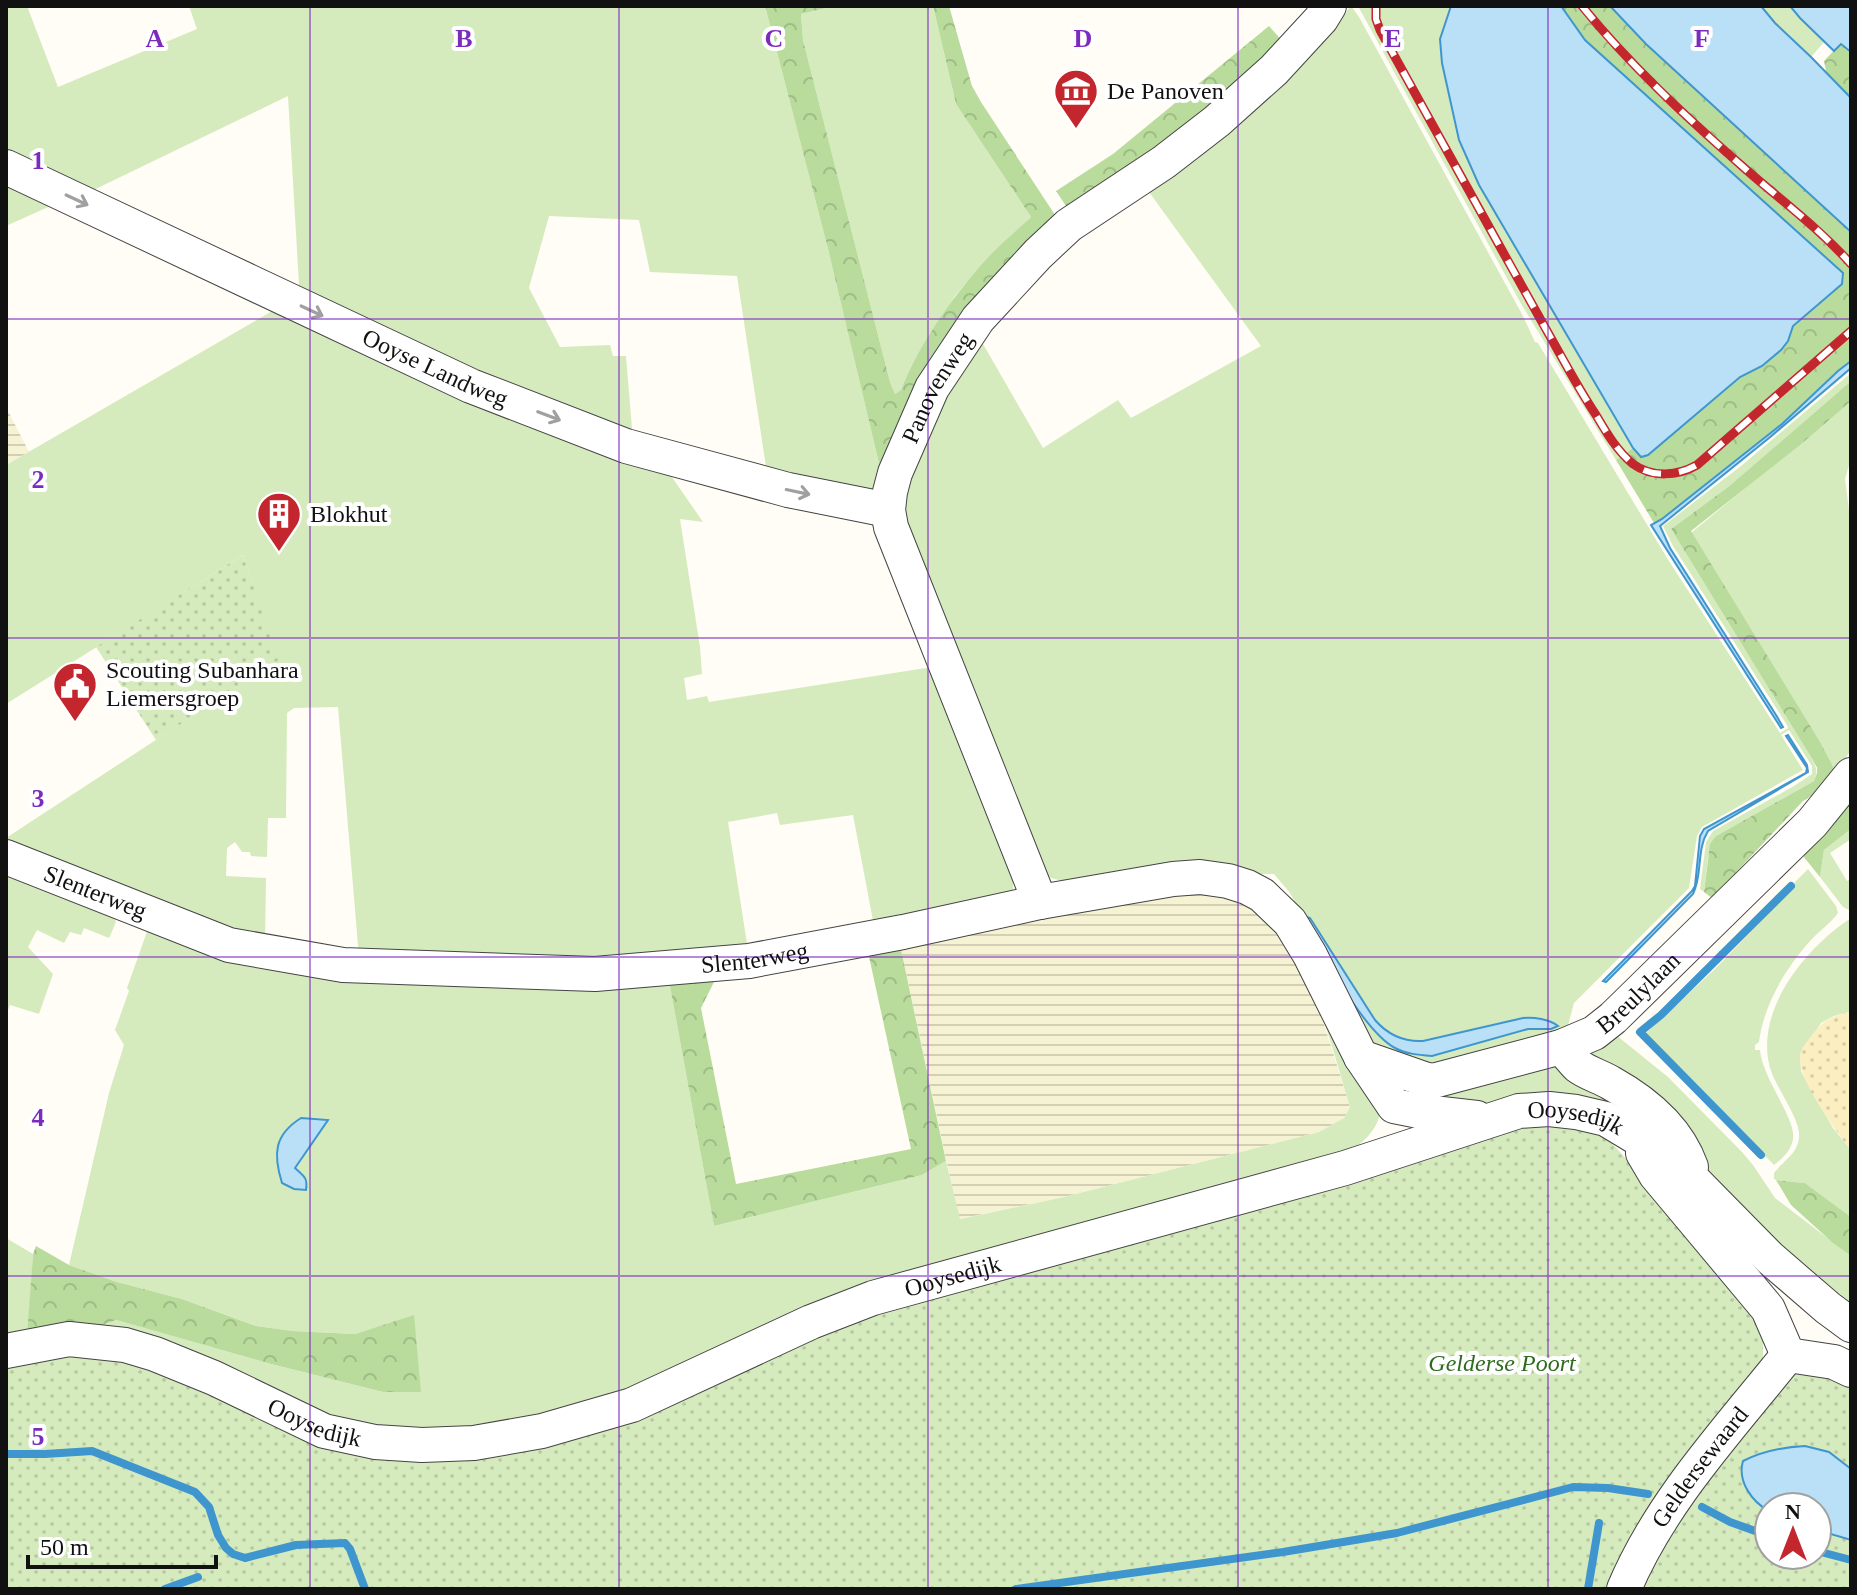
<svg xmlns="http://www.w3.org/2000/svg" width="1857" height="1595" font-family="'Times New Roman',serif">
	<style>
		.farmland { fill: url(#farmland-rules) }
		.grass { fill: #d5ebbd; fill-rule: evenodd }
		.forest { fill: url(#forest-crowns) }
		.sand { fill: url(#sand-dots) }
		.park { fill: url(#park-dots); fill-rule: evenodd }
		.water { fill: #b9e0f7; stroke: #3f96cf; stroke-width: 2 }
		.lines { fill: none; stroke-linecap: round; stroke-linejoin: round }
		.stream { stroke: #3f96cf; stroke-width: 8 }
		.minor-casing { stroke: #444; stroke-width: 36 }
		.minor { stroke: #fff; stroke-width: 34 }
		.rail-casing { stroke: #c4262e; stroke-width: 9 }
		.rail { stroke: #fff; stroke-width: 6; stroke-dasharray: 18; stroke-linecap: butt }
		.oneway { stroke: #a0a0a0 }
		.grid { fill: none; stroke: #7b2cbf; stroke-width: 2; stroke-opacity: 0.55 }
		.labels { text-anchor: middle; stroke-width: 8; stroke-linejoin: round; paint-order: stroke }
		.poi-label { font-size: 24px; fill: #111; stroke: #fff; text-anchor: start }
		.street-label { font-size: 24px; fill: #111; stroke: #fff }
		.park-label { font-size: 24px; font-style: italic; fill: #2f6b1f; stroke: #fff }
		.grid-label { font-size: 26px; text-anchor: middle; font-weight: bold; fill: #7b2cbf; stroke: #fff; stroke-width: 8; stroke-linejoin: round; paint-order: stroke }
	</style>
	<defs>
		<pattern id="farmland-rules" width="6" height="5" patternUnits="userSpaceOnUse" patternTransform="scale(2)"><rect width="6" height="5" fill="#f6f3d4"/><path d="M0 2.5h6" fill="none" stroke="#d2cfb5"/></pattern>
		<pattern id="forest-crowns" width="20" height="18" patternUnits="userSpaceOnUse" patternTransform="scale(2)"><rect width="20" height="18" fill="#b9dc9c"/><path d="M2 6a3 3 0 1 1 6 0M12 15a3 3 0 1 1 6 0" fill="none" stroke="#9ebc85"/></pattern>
		<pattern id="sand-dots" width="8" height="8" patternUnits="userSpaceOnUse" patternTransform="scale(2)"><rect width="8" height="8" fill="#fbeec1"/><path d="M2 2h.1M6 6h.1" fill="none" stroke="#d6cba5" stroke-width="1.8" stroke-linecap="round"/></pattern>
		<pattern id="park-dots" width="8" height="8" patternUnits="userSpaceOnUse" patternTransform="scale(2)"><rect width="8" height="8" fill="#d5ebbd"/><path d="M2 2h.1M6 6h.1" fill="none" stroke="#b6c8a1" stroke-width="1.8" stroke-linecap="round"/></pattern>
	</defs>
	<rect width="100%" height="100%" fill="#fffdf5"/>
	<!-- farmland -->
	<g class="farmland">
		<polygon points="6,407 29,452 6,465"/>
		<polygon points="1195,890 1234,895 1272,920 1314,992 1350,1107 1344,1118 1319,1132 1064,1197 959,1219 900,945"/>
	</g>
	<!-- grass -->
	<g class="grass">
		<polygon points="6,6 27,6 58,87 197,29 189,6 765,6 828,249 882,476 871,494 768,480 737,276 650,272 639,220 549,216 529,288 560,347 610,345 613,356 626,356 633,441 300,302 288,96 79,197 6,161"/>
		<polygon points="835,6 933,6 956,104 1031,217 983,263 955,296 906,378 901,390 895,394 890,382 803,40 801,14"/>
		<path d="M1351,6L1359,17L1523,316L1535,342L1538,343L1667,558L1780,733L1788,728L1787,725L1673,546L1663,526L1741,466L1851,373V381L1728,487L1671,529L1809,754C1815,764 1819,770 1814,781L1716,836L1708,857L1704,892L1700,889L1706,842L1713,831L1794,786L1812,774V766L1789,730L1781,735L1803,770L1702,827L1697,836L1689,888L1574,1003L1567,1029L1445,1071L1373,1050L1302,914L1290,893L1274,874H1106L1063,881L1051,878L1037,865L901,534L903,485L920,442L979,337L1043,448L1118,400L1131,418L1261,346L1149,192L1231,129L1285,83ZM1310,918L1375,1020C1388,1035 1403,1042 1423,1041L1507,1021L1537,1018L1555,1023L1417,1055C1409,1053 1401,1051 1393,1047C1357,1026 1328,956 1310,918Z"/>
		<polygon points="1358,6 1451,6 1440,39 1442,63 1479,185 1633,448 1616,460 1520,302"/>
		<polygon points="1761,6 1790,6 1800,18 1825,41 1811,57 1775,23"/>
		<polygon points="6,175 57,203 6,226"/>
		<polygon points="281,306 667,470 703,522 680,519 700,647 702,674 684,678 687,700 707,696 709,702 932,667 1013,870 1013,889 1007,898 874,926 853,815 780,825 777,813 728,822 748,950 655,962 359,957 338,707 294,708 287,713 286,818 268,818 267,857 251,856 250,852 242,852 235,842 227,848 226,876 266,878 265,942 6,847 6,838 278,660 243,555 6,704 6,465"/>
		<polygon points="1851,400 1851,459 1845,479 1851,525 1851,750 1836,772 1691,533"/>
		<polygon points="1851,829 1851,839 1830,853 1847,881 1851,879 1851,911 1843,907 1820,877 1824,850"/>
		<path d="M1808,869L1836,906L1838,913C1831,923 1819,931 1811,940C1785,969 1764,1004 1759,1042L1755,1045V1050H1760C1762,1078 1797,1120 1793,1139C1791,1151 1783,1158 1774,1165L1646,1033L1715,969L1795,886L1794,883Z"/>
		<polygon points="6,873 114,916 116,922 109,938 84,928 81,935 70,932 64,943 37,930 28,947 53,974 39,1014 10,1005 6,1015"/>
		<path d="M1188,885C1282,880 1307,962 1343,1032C1349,1045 1355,1059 1362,1071C1368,1082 1376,1092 1381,1104C1382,1138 1342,1158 1314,1169C1210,1199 1105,1224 1001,1253C951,1268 899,1281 849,1299C782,1324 722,1362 656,1390C594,1416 521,1430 455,1436C423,1438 389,1439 358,1432C314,1420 274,1395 232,1376C161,1343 83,1319 6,1345V1238L33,1254L28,1336L67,1329L89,1330L116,1320L271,1364L383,1392H420L413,1316L355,1334L293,1331L256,1326L182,1299L117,1282L69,1265L109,1093L124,1045L115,1030L129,991L127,988L149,926L186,944L245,960L322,974H378L603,985L669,981L714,1226L922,1175L946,1161L960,1219L1064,1197L1319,1132L1344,1118L1350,1107C1329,1040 1301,906 1219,891C1192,886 1161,894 1134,897L1131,892Z"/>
		<path d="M1851,918V1009L1849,1012L1834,1016L1821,1023L1800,1056L1801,1071L1810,1088L1833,1128L1851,1150V1217L1805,1183L1776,1180L1774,1179V1173C1785,1159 1800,1153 1799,1133C1798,1117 1777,1088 1771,1071C1752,1013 1805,948 1851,918Z"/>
		<polygon points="1616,1035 1668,1077 1742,1152 1753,1165 1775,1198 1851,1256 1851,1303 1756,1226 1706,1177 1692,1153 1478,1108 1401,1097 1401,1087"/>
	</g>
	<!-- forest -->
	<g class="forest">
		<path d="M765,6H835L801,14L803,40L890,382L895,394L901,390C919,345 949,302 981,265C996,248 1014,233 1031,217L956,104L933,6H949L972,86L981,102L1057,218L882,476L828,249Z"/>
		<polygon points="1561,6 1610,6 1646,44 1851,232 1851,365 1737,464 1657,528 1616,460 1633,448 1641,457 1740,377 1762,366 1788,341 1793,326 1842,284 1843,273 1585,40"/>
		<polygon points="1269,26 1285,44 1221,100 1068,209 1056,191 1113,154"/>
		<polygon points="1840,44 1851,52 1851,98 1827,75 1824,61"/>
		<polygon points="1851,381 1851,401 1800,445 1691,531 1820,742 1839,778 1803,801 1712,898 1704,892 1710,844 1716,836 1814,781 1817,773 1817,767 1671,529 1728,487"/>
		<polygon points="1851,795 1851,829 1824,850 1820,877 1803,856"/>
		<polygon points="900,945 946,1161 922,1175 714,1226 669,981 717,976 701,1008 736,1184 911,1149 868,952"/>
		<polygon points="1776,1180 1805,1183 1851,1217 1851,1256 1833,1243 1791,1205"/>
		<polygon points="36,1246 69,1265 117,1282 182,1299 256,1326 293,1331 355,1334 414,1315 421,1392 383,1392 271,1364 116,1320 89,1330 27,1336 33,1254"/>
	</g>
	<!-- sand -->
	<path class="sand" d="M1851,1009V1150C1836,1131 1797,1079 1800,1056C1801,1047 1807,1042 1812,1035C1824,1020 1830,1017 1849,1012Z"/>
	<!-- park -->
	<g class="park">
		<polygon points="243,555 279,660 156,740 96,647"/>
		<path d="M1518,1122L1589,1130L1610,1141L1645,1180L1748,1302L1763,1339V1377L1824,1370L1851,1382V1589H6V1363L95,1348L228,1396L464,1451L824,1325ZM1769,1507H1817V1555H1769Z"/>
	</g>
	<!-- water -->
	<g class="water">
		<polygon points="1451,6 1561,6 1585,40 1843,273 1842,284 1793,326 1788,341 1781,350 1762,366 1740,377 1648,455 1641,457 1633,448 1479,185 1459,140 1442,63 1440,39"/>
		<polygon points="1610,6 1761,6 1775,23 1811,57 1851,98 1851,232 1646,44"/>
		<polygon points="1790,6 1851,6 1851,52 1841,44 1834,51 1800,18"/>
		<polygon points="1851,361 1851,368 1769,438 1660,526 1670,548 1776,715 1783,727 1781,728 1651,525 1662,519 1782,424 1838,371"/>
		<path d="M1788,735L1807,765L1808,772L1708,831C1696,850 1703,874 1693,894L1606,982L1603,981L1692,891L1695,886L1700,836L1704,829L1806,773L1807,768L1786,736Z"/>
		<path d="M1307,917L1310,918L1375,1020C1388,1035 1403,1042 1423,1041L1523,1018C1534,1017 1549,1019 1558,1026L1551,1029H1528L1432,1056C1419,1055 1406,1054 1395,1048C1363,1031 1323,953 1303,920Z"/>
		<path d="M301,1118L328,1120L295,1168C304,1176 308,1178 306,1190L294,1189L282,1183C273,1154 274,1135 301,1118Z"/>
		<path d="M1805,1446L1829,1452L1851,1469V1540L1817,1530V1507H1769V1511C1752,1502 1737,1481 1743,1461C1763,1451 1783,1447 1805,1446Z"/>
	</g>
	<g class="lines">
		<!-- stream -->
		<g class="stream">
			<polyline points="1761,1155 1640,1032 1661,1015 1791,886"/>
			<polyline points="6,1454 45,1454 92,1451 195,1492 209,1507 218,1535 226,1548 233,1554 245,1558 296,1545 345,1543 350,1549 365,1589"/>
			<polyline points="1702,1507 1730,1522 1769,1536"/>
			<polyline points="1817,1551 1851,1560"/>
			<polyline points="165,1589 198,1577"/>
			<polyline points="1016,1589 1283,1552 1397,1533 1573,1487 1608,1488 1648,1494"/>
			<polyline points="1588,1589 1599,1523"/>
		</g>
		<!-- minor casing -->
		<g class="minor-casing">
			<g id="minor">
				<path id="s1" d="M6,167L471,386L626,446L788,490L888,510"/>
				<path id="s2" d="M6,857L229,945L343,965L595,974L749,961L903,932L1040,902L1173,879L1200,877L1228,881L1247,887L1262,895L1290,922L1310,955L1361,1057L1394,1106L1424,1112L1477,1118"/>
				<path id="s3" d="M1040,902L891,527L888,510L890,492L895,473L932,388L978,319L1038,254L1069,225L1164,162L1217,121L1274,70L1321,19L1329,6"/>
				<path d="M1561,1047C1567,1053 1572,1060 1578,1066C1587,1073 1601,1077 1611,1083C1645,1102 1678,1130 1691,1167"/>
				<path id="s4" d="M1361,1057L1424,1079L1433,1081L1561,1047L1594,1033L1613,1018L1812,823L1851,775"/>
				<polyline points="1643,1153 1656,1175 1768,1309 1788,1355 1834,1362 1851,1370"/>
				<path id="s5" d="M6,1351L69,1339L125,1345L155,1354L214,1378L324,1431L375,1442L422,1445L474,1443L542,1431L632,1405L811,1322L873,1298L1345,1168L1519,1111L1549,1109L1576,1112L1606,1119L1664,1154L1696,1183L1770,1258L1828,1308L1851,1325"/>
				<path id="s6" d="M1624,1589C1661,1501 1729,1429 1788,1355"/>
			</g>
		</g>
		<!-- minor -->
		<use href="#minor" class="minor"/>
		<!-- rail casing -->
		<g class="rail-casing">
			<g id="rail">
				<path d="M1376,6V19L1380,30C1436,131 1491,231 1547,331C1563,359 1578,388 1596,415C1606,432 1617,451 1633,464C1652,478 1678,476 1697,465L1851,331"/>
				<path d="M1582,6C1630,65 1685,116 1742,166C1778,198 1819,228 1851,264"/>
			</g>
		</g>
		<!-- rail -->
		<use href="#rail" class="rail"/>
	</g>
	<!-- one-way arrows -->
	<defs><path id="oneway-shaft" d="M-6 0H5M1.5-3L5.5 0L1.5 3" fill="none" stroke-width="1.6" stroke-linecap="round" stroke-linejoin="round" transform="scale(2)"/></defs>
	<g class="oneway">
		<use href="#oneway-shaft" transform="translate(77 200) rotate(25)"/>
		<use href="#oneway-shaft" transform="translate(312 311) rotate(25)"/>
		<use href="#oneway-shaft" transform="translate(549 416) rotate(21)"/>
		<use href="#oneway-shaft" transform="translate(798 492) rotate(12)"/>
	</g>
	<!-- grid -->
	<path class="grid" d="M310,6V1589M619,6V1589M928,6V1589M1238,6V1589M1548,6V1589M6,319H1851M6,638H1851M6,957H1851M6,1276H1851"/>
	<!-- icons -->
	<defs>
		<g id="museum-pin" transform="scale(2.3)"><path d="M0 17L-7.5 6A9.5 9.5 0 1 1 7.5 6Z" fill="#c4262e" stroke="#fff"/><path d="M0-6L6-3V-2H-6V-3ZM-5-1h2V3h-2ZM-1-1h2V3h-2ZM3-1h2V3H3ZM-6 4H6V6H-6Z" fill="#fff"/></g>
		<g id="building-pin" transform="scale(2.3)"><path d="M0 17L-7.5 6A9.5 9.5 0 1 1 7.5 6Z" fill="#c4262e" stroke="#fff"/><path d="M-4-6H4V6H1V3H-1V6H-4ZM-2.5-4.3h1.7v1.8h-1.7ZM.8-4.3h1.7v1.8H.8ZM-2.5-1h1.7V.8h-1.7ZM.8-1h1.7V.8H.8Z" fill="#fff"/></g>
		<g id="civic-pin" transform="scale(2.3)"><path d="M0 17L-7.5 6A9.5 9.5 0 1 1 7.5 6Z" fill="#c4262e" stroke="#fff"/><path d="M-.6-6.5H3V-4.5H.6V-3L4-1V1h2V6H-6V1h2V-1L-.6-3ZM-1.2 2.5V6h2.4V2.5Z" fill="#fff"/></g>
	</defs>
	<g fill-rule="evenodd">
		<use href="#museum-pin" x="1076" y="91"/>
		<use href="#building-pin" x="279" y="514"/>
		<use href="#civic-pin" x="75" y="684"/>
	</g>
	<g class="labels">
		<!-- poi labels -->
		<g class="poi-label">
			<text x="1107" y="99">De Panoven</text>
			<text x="310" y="522">Blokhut</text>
			<text x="106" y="678">Scouting Subanhara<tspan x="106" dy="28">Liemersgroep</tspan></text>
		</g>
		<!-- street labels -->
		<g class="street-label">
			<text dy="8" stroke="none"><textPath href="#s1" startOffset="474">Ooyse Landweg</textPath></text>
			<text dy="8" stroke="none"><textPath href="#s3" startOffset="554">Panovenweg</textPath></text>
			<text dy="8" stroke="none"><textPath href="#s2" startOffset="96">Slenterweg</textPath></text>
			<text dy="8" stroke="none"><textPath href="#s2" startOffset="768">Slenterweg</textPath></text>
			<text dy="8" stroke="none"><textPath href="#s4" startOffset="304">Breulylaan</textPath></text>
			<text dy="8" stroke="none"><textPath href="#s5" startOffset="1646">Ooysedijk</textPath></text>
			<text dy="8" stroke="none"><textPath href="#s5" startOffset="998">Ooysedijk</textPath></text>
			<text dy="8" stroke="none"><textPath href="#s5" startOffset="326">Ooysedijk</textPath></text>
			<text dy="8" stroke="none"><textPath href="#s6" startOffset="144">Geldersewaard</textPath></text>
		</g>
		<!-- park labels -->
		<g class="park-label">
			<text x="1502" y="1371">Gelderse Poort</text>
		</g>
	</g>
	<g class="grid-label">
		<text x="155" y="47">A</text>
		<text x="464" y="47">B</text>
		<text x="774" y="47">C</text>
		<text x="1083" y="47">D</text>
		<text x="1393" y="47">E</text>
		<text x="1702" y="47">F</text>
		<text x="38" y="169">1</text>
		<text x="38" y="488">2</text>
		<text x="38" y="807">3</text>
		<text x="38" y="1126">4</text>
		<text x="38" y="1445">5</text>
	</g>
	<!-- border -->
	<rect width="1857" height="1595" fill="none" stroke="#111111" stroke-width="16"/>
	<!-- north arrow -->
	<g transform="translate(1793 1531)"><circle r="38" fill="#ffffff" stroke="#a0a0a0" stroke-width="2"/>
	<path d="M0-6L14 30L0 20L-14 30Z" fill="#c4262e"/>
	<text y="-12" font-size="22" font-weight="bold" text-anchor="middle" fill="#111111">N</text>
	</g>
	<!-- scale -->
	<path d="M28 1555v12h188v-12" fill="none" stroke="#111111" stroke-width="4"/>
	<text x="40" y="1555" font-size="24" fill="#111111" stroke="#ffffff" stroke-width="6" paint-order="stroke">50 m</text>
</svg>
